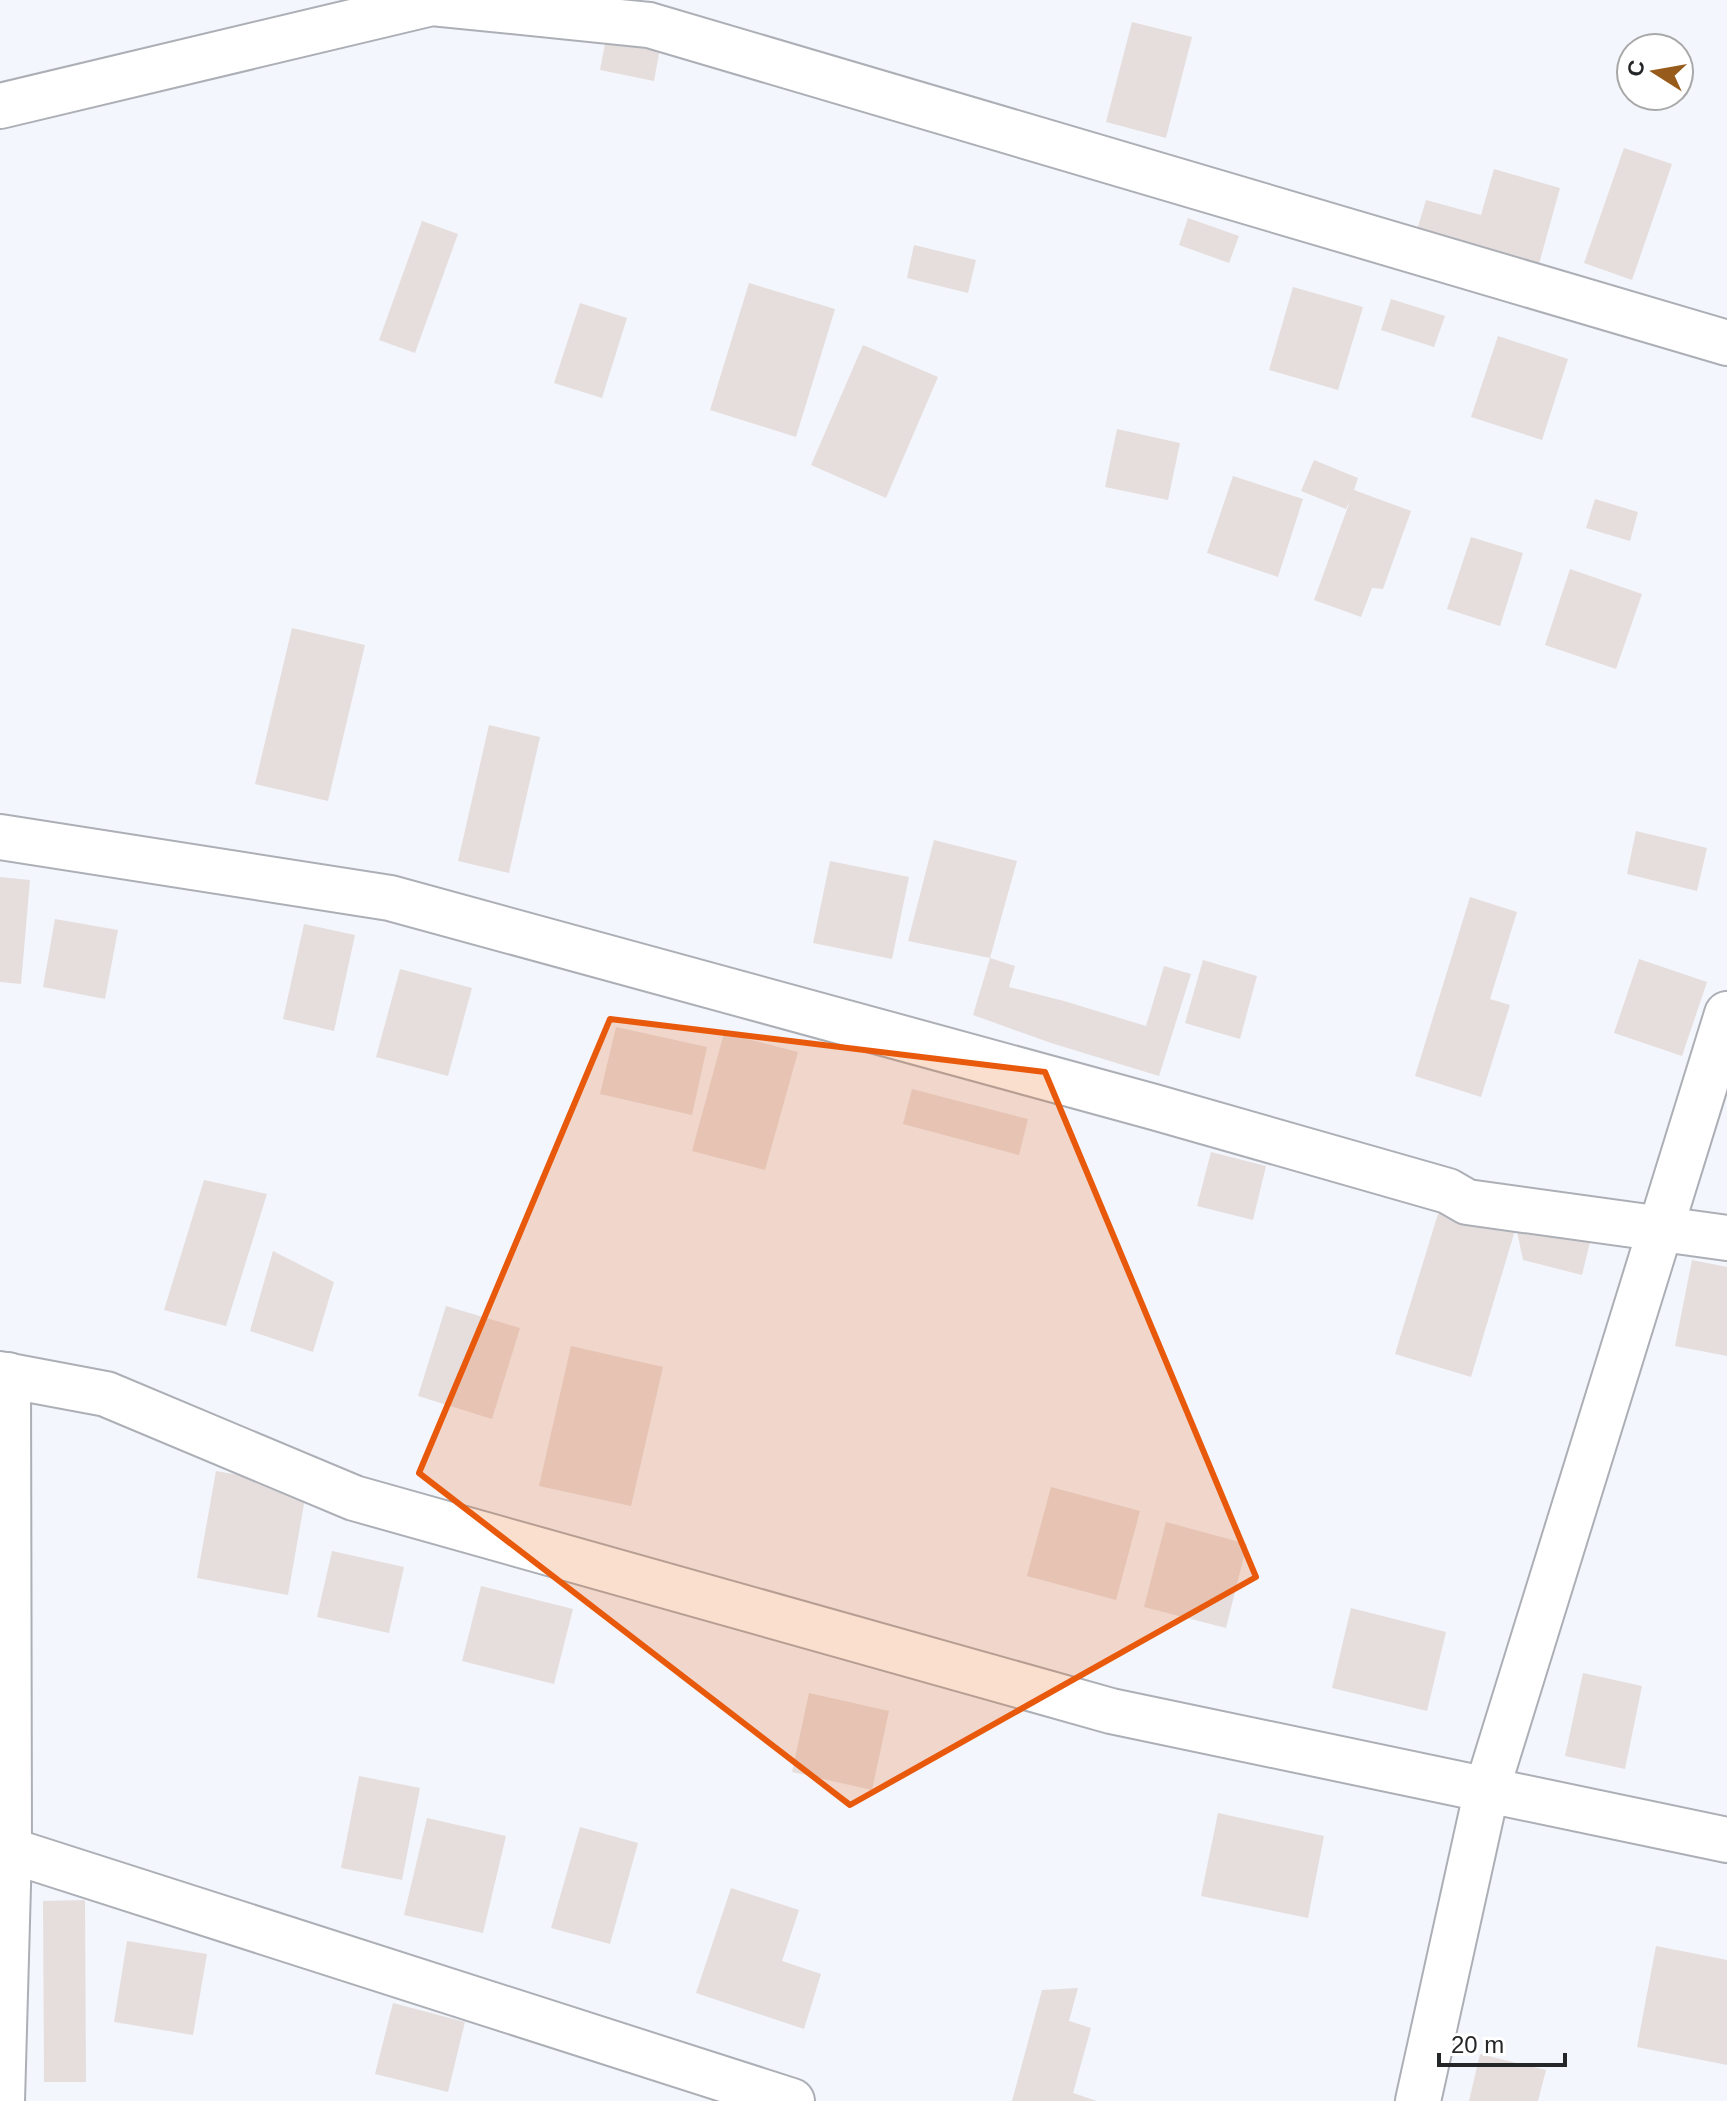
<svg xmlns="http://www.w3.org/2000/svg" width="1727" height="2101" font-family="Helvetica,sans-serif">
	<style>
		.building { fill: #e6dedd }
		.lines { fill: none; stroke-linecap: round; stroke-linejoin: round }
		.minor-casing { stroke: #acafb5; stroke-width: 48 }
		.minor { stroke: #fff; stroke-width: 44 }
		.marked { fill: #e8590c; fill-opacity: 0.2; stroke: #e8590c; stroke-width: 6; stroke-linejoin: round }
	</style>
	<rect width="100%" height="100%" fill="#f3f6fc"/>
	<!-- building -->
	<g class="building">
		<polygon points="1132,22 1192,37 1166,138 1106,122"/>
		<polygon points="607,33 661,43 654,81 600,70"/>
		<polygon points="1624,148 1672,164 1632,280 1584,263"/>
		<polygon points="1494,169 1560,188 1539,264 1417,230 1426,200 1481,215"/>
		<polygon points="1188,218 1239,236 1229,263 1179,245"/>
		<polygon points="422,221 458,234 415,353 379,340"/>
		<polygon points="914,245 976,260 968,293 907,278"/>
		<polygon points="749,283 835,309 796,437 710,410"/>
		<polygon points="1293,287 1363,307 1338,390 1269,370"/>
		<polygon points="1391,299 1445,316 1434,347 1381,330"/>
		<polygon points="580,303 627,318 602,398 554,383"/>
		<polygon points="1498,336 1568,359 1542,440 1471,417"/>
		<polygon points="863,345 938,377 886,498 811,465"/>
		<polygon points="1117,429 1180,443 1168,500 1105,487"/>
		<polygon points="1314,460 1358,478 1354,490 1411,511 1383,589 1372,588 1361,617 1314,600 1350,501 1346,509 1301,491"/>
		<polygon points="1233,476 1303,499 1278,577 1207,553"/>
		<polygon points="1595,499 1638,512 1630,541 1586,528"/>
		<polygon points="1471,537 1523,553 1500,626 1447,609"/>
		<polygon points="1570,569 1642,594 1616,669 1545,645"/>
		<polygon points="292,628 365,645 328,801 255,784"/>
		<polygon points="489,725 540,737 509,873 458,861"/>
		<polygon points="1636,831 1707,848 1697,891 1627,874"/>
		<polygon points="934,840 1017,861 990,958 1015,966 1009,987 1064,1001 1146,1026 1164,966 1191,974 1159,1076 1051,1043 973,1015 990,958 908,941"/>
		<polygon points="830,861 909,877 892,959 813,943"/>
		<polygon points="0,877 30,880 21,984 0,982"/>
		<polygon points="1470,897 1517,912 1490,999 1510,1005 1481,1097 1415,1076"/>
		<polygon points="55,919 118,930 105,999 43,987"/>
		<polygon points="304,924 355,935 334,1031 283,1019"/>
		<polygon points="1639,959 1707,982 1682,1056 1614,1033"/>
		<polygon points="1203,960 1257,976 1240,1039 1185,1023"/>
		<polygon points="400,969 472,988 448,1076 376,1057"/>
		<polygon points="616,1027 707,1047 692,1115 600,1094"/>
		<polygon points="724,1033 798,1052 765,1170 692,1151"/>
		<polygon points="912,1089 1028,1119 1019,1155 903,1124"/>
		<polygon points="1211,1152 1266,1166 1253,1220 1197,1206"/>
		<polygon points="204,1180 267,1194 226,1326 164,1310"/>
		<polygon points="1441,1204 1516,1227 1471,1377 1395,1354"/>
		<polygon points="1516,1227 1592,1234 1582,1275 1523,1260"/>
		<polygon points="273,1251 334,1282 313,1352 250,1331"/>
		<polygon points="1692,1260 1727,1267 1727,1356 1675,1346"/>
		<polygon points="446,1306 520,1328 492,1419 418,1396"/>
		<polygon points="571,1346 663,1367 631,1506 539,1486"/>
		<polygon points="216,1471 307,1487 288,1595 197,1578"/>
		<polygon points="1051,1487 1140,1511 1116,1600 1027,1576"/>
		<polygon points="1166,1522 1247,1544 1226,1628 1144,1607"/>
		<polygon points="332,1551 404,1567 389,1633 317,1617"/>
		<polygon points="481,1586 573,1609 554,1684 462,1661"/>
		<polygon points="1351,1608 1446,1632 1427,1711 1332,1688"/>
		<polygon points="1583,1673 1642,1686 1625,1769 1565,1756"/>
		<polygon points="809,1693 889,1711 872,1790 792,1772"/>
		<polygon points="359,1776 420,1788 402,1880 341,1868"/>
		<polygon points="1218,1813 1324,1836 1308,1918 1201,1896"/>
		<polygon points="427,1818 506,1836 483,1933 404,1915"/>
		<polygon points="580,1827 638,1843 610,1944 551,1928"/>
		<polygon points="731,1888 799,1910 782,1961 821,1974 804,2029 696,1993"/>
		<polygon points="85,1900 86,2082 44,2082 43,1901"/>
		<polygon points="127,1941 207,1954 193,2035 114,2022"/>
		<polygon points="1656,1946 1727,1960 1727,2065 1637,2047"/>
		<polygon points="1078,1988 1069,2021 1091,2028 1073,2093 1097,2101 1012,2101 1042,1990"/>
		<polygon points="393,2003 465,2022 448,2092 375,2074"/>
		<polygon points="1480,2054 1546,2070 1538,2101 1469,2101"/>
	</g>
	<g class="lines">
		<!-- minor casing -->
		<g class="minor-casing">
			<g id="minor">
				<polyline points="0,106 432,3 649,25 1727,343"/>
				<polyline points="0,837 390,898 1154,1107 1448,1191 1467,1202 1727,1238"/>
				<polyline points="0,1374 106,1394 354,1498 1111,1711 1727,1840"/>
				<polyline points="9,1850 792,2101"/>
				<polyline points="2,2101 9,1850 8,1375"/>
				<polyline points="1418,2101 1487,1789 1727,1014"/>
			</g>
		</g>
		<!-- minor -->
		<use href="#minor" class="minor"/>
	</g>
	<!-- marked area -->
	<path class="marked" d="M610,1019L1045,1072L1256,1577L850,1805L419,1473Z"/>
	<!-- north arrow -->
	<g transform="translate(1655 72) rotate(281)"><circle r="38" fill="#ffffff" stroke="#a8a8a9" stroke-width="2"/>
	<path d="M0-6L14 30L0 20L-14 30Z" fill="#975c1c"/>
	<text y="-12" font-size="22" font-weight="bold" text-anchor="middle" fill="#252628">С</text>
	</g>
	<!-- scale -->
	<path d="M1439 2053v12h126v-12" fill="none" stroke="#252628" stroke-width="4"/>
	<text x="1451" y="2053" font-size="24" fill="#252628" stroke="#ffffff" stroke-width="6" paint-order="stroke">20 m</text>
</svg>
